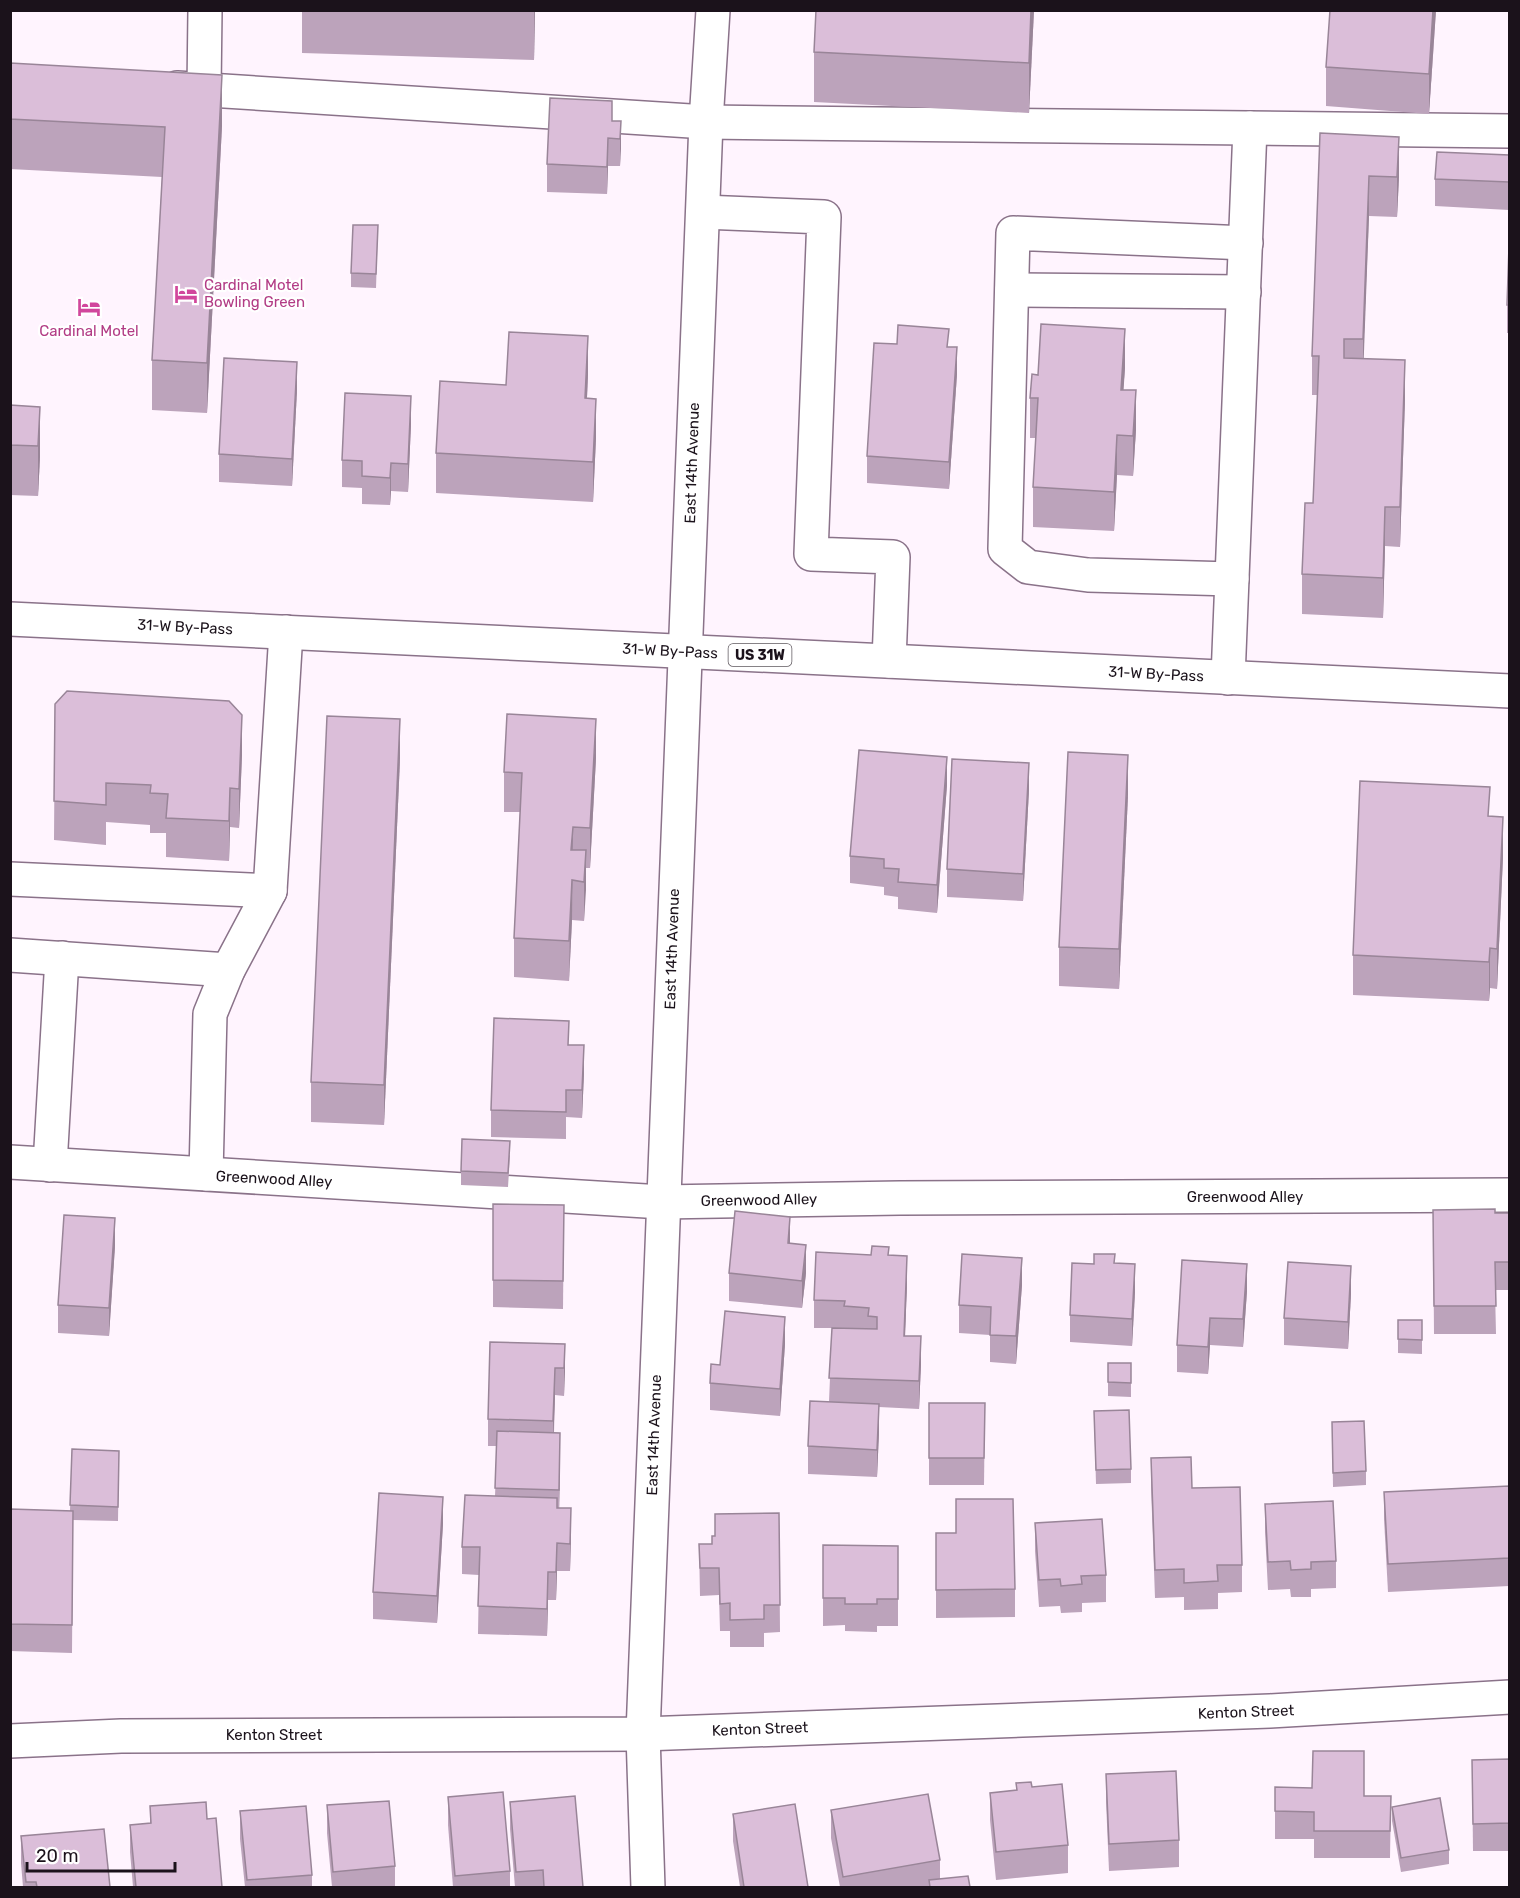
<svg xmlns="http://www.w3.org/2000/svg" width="1520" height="1898" font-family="Rubik,sans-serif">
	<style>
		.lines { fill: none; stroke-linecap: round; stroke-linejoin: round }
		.minor-casing { stroke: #8a7289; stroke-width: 36 }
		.major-casing { stroke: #8a7289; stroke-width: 36 }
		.minor { stroke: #fff; stroke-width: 33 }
		.major { stroke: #fff; stroke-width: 33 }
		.wall { fill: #bca3bb }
		.shaded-wall { fill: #998598 }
		.building { fill: #dbbed9; stroke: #998598; stroke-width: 1.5 }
		.labels { text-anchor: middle; stroke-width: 4.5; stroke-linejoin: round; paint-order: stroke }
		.shield { fill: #fff; stroke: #5f595f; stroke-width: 1.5 }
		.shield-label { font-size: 14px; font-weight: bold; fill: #1b121b }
		.hotel-label { font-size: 15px; fill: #b23c85; stroke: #fff; text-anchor: start }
		.street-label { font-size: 15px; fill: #1b121b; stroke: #fff }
	</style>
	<rect width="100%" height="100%" fill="#fff4fe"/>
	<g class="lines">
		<!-- minor casing -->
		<g class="minor-casing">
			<g id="minor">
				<polyline points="177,88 706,122 1510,131"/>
				<polyline points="204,90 205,10"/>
				<polyline points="703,212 824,217 811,554 893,557 889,661"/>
				<polyline points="1012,290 1244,292"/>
				<polyline points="1232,579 1088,575 1028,567 1005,549 1013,233 1246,243"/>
				<polyline points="1228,678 1250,128"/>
				<polyline points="10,879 270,891 286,632"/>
				<polyline points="10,955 228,970"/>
				<polyline points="10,1162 662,1202 900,1198 1510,1195"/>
				<polyline points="50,1165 62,958"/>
				<polyline points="206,1174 210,1014 228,970 270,891"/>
				<polyline points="10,1741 121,1736 643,1734 1270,1711 1510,1697"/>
				<polyline points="648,1888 643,1734 706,122 713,10"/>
			</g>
		</g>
		<!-- major casing -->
		<g class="major-casing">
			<polyline id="major" points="10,619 1510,691"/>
		</g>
		<!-- minor -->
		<use href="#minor" class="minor"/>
		<!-- major -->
		<use href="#major" class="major"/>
	</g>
	<!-- wall -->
	<g class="wall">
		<polygon points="302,10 535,10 534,60 302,53"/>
		<polygon points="816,10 1034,10 1029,113 814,102 814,52"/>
		<polygon points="1436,10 1429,114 1326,106 1326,67"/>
		<polygon points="10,63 222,126 207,413 152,410 152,360 162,177 10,169"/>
		<polygon points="612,121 621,121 620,166 608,166 607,194 547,192 547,164"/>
		<polygon points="1320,133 1399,177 1397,217 1369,216 1363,359 1405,400 1400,547 1385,546 1383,618 1302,614 1302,574 1313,503 1318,395 1312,395 1312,356"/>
		<polygon points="1509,155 1509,210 1435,206 1435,179"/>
		<polygon points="378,225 376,288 351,287 351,273"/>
		<polygon points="1509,246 1509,333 1507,333 1507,305"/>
		<polygon points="949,347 957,374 949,489 867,483 867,456"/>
		<polygon points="1125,368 1123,390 1136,430 1133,476 1117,475 1114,531 1033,527 1033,487 1036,438 1030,438 1030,398 1038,375"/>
		<polygon points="588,375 587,398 596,438 593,502 436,493 436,453 506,385"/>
		<polygon points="297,390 292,486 219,482 219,454"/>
		<polygon points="10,405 40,407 40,457 38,496 10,495"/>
		<polygon points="411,424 408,492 391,491 390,505 362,504 362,488 342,487 342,460"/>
		<polygon points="55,704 242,755 239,828 230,827 229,861 166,857 166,833 150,833 150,825 106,822 106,845 54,840"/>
		<polygon points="596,758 590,868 586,868 584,921 572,920 569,981 514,977 514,938 520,812 504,812 504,772"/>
		<polygon points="400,759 384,1125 311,1122 311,1082"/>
		<polygon points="947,785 937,913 898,909 898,897 884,895 884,887 850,883 850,856"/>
		<polygon points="1029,790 1023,901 947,897 947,869"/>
		<polygon points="1128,795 1119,989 1059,986 1059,947"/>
		<polygon points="1503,857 1497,989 1490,988 1489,1001 1353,995 1353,955"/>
		<polygon points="569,1045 584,1073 582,1118 566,1117 566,1139 491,1137 491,1110"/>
		<polygon points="510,1155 508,1187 461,1185 461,1171"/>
		<polygon points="493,1204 564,1205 563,1309 493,1307"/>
		<polygon points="1433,1210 1495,1213 1509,1213 1509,1290 1495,1290 1496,1334 1434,1334"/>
		<polygon points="115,1246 109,1336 58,1333 58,1305"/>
		<polygon points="871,1255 889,1255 907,1284 905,1336 921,1364 919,1409 879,1407 879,1432 877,1477 808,1474 808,1446 829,1402 832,1328 814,1328 814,1300"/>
		<polygon points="1182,1260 1247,1291 1243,1347 1210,1345 1208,1374 1177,1372 1177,1345"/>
		<polygon points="1115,1263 1135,1292 1132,1346 1070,1342 1070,1315 1094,1264"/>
		<polygon points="729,1273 806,1273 802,1308 729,1301"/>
		<polygon points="1022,1285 1016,1364 990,1362 990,1335 959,1333 959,1305"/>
		<polygon points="1351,1294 1348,1349 1284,1345 1284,1318"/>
		<polygon points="1398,1320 1422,1320 1422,1354 1398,1353"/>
		<polygon points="565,1344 564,1396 555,1395 554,1433 560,1460 559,1508 571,1536 570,1571 557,1571 556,1600 548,1600 547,1636 478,1634 479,1575 462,1574 462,1547 495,1496 497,1446 488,1446 488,1419"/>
		<polygon points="785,1344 780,1416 710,1410 710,1383 720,1365"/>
		<polygon points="1108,1363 1131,1363 1131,1397 1108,1396"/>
		<polygon points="929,1403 985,1403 984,1485 929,1485"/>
		<polygon points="1094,1411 1131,1469 1131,1483 1096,1484"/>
		<polygon points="1332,1422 1366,1471 1366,1485 1333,1487"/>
		<polygon points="72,1449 119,1451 118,1521 73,1520 72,1653 10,1651 10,1509 70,1511"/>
		<polygon points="1151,1458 1192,1488 1242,1565 1242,1592 1218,1593 1218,1609 1184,1610 1184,1597 1155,1598 1151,1486"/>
		<polygon points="1509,1486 1509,1586 1388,1592 1384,1519 1384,1492"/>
		<polygon points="1265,1504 1336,1561 1336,1588 1311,1589 1311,1597 1291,1597 1290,1589 1268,1590 1265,1532"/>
		<polygon points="779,1513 780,1632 764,1633 764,1647 730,1647 730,1631 720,1631 719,1595 700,1596 699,1544 712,1544 715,1536 715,1514"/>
		<polygon points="1035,1523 1106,1575 1106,1602 1082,1603 1082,1612 1061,1613 1060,1606 1039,1607 1035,1551"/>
		<polygon points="443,1524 437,1623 373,1619 373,1592"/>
		<polygon points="936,1533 1015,1589 1015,1617 936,1618"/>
		<polygon points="823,1545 898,1546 898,1626 877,1626 877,1632 845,1631 845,1625 823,1626"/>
		<polygon points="1509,1759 1509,1851 1473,1851 1472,1760"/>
		<polygon points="1106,1774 1179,1840 1179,1867 1109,1871 1106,1801"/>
		<polygon points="1016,1783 1032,1787 1068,1845 1068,1873 996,1880 990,1820 990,1793 1016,1790"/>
		<polygon points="575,1796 583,1887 515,1887 510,1829 510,1802"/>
		<polygon points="1364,1796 1391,1796 1390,1858 1314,1858 1314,1839 1275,1839 1275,1811"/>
		<polygon points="448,1797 510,1871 510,1887 453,1887 448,1825"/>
		<polygon points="327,1805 395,1866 395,1887 332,1887 327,1833"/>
		<polygon points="150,1806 207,1819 222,1887 133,1887 130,1852 130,1825 150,1823"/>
		<polygon points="1392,1807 1449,1850 1449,1864 1401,1872 1392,1821"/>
		<polygon points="831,1810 940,1860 940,1879 970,1887 840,1887 831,1838"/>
		<polygon points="240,1811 312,1875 312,1887 245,1887 240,1839"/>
		<polygon points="733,1814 808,1887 740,1887 733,1841"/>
		<polygon points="21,1836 110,1887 23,1887 21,1863"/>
	</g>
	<!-- shaded-wall -->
	<g class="shaded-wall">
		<polygon points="534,10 535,10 534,60"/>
		<polygon points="1031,10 1034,10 1029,113 1029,63"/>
		<polygon points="1433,10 1436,10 1429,114 1429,74"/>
		<polygon points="222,75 222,126 207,413 207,363"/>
		<polygon points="621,121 621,149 620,166 620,139"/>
		<polygon points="1399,137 1399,177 1397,217 1397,177"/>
		<polygon points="608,138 608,166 607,194 607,167"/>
		<polygon points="1369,176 1369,216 1363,379 1363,339"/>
		<polygon points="1125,329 1125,368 1121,429 1121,390"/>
		<polygon points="588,336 588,375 585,438 585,398"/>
		<polygon points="957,347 957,374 949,489 949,462"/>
		<polygon points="1405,360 1405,400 1400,547 1400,507"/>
		<polygon points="297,362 297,390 292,486 292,459"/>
		<polygon points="1136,390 1136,430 1133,476 1133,436"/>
		<polygon points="411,396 411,424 408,492 408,464"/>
		<polygon points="596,399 596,438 593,502 593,462"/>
		<polygon points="40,407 40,457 38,496 38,446"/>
		<polygon points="1117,435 1117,475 1114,531 1114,492"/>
		<polygon points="391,463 391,491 390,505 390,478"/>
		<polygon points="1385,507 1385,546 1383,618 1383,578"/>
		<polygon points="242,715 242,755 239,828 239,789"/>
		<polygon points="400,719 400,759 384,1125 384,1085"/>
		<polygon points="596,719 596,758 590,868 590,828"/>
		<polygon points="1128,755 1128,795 1119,989 1119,949"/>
		<polygon points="947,757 947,785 937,913 937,885"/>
		<polygon points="1029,763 1029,790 1023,901 1023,874"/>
		<polygon points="230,788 230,827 229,861 229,821"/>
		<polygon points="1503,817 1503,857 1497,989 1497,949"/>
		<polygon points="573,827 572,920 569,981 571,850"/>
		<polygon points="586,850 586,890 584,921 584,882"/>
		<polygon points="1490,948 1490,988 1489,1001 1489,962"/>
		<polygon points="584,1045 584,1073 582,1118 582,1090"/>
		<polygon points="790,1217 790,1245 788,1243"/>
		<polygon points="115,1218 115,1246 109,1336 109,1308"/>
		<polygon points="806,1245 806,1273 802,1308 802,1281"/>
		<polygon points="907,1256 907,1284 904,1363 904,1336"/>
		<polygon points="1022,1258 1022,1285 1016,1364 1016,1336"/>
		<polygon points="1135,1264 1135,1292 1132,1346 1132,1319"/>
		<polygon points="1247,1264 1247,1291 1243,1347 1243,1319"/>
		<polygon points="1351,1266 1351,1294 1348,1349 1348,1322"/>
		<polygon points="785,1317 785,1344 780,1416 780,1389"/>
		<polygon points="1210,1318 1210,1345 1208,1374 1208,1347"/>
		<polygon points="921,1336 921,1364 919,1409 919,1381"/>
		<polygon points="565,1344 565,1372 564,1396 564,1368"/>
		<polygon points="555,1368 555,1395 553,1448 553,1421"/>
		<polygon points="879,1404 879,1432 877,1477 877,1450"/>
		<polygon points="560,1433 560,1460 559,1518 559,1490"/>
		<polygon points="443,1497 443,1524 437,1623 437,1596"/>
		<polygon points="571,1508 571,1536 570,1571 570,1544"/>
		<polygon points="557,1543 557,1571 556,1600 556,1572"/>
		<polygon points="548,1572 548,1600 547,1636 547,1609"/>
	</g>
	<!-- building -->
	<g class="building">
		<polygon points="816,10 1031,10 1029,63 814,52"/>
		<polygon points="1330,10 1433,10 1429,74 1326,67"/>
		<polygon points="10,63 222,75 207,363 152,360 165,127 10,119"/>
		<polygon points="550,98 612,101 612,121 621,121 620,139 608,138 607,167 547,164"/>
		<polygon points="1320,133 1399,137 1397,177 1369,176 1363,339 1344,339 1344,358 1405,360 1400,507 1385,507 1383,578 1302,574 1305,503 1313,503 1319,356 1312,356"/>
		<polygon points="1437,152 1509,155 1509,182 1435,179"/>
		<polygon points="353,225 378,225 376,274 351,273"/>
		<polygon points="1509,246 1509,305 1507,305"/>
		<polygon points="1041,324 1125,329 1121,390 1136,390 1133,436 1117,435 1114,492 1033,487 1038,398 1030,398 1032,374 1038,375"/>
		<polygon points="898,325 949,329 947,347 957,347 949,462 867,456 874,343 897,344"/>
		<polygon points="509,332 588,336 585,398 596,399 593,462 436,453 440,381 506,385"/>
		<polygon points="224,358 297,362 292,459 219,454"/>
		<polygon points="345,393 411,396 408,464 391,463 390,478 362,476 362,461 342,460"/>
		<polygon points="10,405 40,407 38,446 10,445"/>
		<polygon points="67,691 229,701 242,715 239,789 230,788 229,821 166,818 168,794 150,793 151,785 106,783 106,805 54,801 55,704"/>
		<polygon points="507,714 596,719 590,828 573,827 571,850 586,850 584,882 572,880 569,941 514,938 522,773 504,772"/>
		<polygon points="327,716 400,719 384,1085 311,1082"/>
		<polygon points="859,750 947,757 937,885 898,882 899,869 884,868 884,859 850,856"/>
		<polygon points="1068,752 1128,755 1119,949 1059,947"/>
		<polygon points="952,759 1029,763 1023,874 947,869"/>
		<polygon points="1360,781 1490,787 1488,816 1503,817 1497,949 1490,948 1489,962 1353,955"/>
		<polygon points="494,1018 569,1021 568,1045 584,1045 582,1090 566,1090 566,1112 491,1110"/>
		<polygon points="462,1139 510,1141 508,1173 461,1171"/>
		<polygon points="493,1204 564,1205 563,1281 493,1280"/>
		<polygon points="1495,1209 1495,1213 1509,1213 1509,1262 1495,1262 1496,1306 1434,1306 1433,1210"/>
		<polygon points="735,1211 790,1217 788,1243 806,1245 802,1281 729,1273"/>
		<polygon points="64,1215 115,1218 109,1308 58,1305"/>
		<polygon points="872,1246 889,1247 888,1255 907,1256 904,1336 921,1336 919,1381 829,1378 832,1328 877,1329 877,1317 868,1316 869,1308 844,1306 845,1301 814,1300 816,1252 871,1255"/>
		<polygon points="962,1254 1022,1258 1016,1336 990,1335 991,1307 959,1305"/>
		<polygon points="1094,1254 1115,1254 1114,1263 1135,1264 1132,1319 1070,1315 1072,1263 1094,1264"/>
		<polygon points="1182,1260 1247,1264 1243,1319 1210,1318 1208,1347 1177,1345"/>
		<polygon points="1288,1262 1351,1266 1348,1322 1284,1318"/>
		<polygon points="725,1311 785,1317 780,1389 710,1383 711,1364 720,1365"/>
		<polygon points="1398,1320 1422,1320 1422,1340 1398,1339"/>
		<polygon points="490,1342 565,1344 564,1368 555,1368 553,1421 488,1419"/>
		<polygon points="1108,1363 1131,1363 1131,1383 1108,1382"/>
		<polygon points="810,1401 879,1404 877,1450 808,1446"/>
		<polygon points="929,1403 985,1403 984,1458 929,1458"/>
		<polygon points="1129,1410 1131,1469 1096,1470 1094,1411"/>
		<polygon points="1364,1421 1366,1471 1333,1473 1332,1422"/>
		<polygon points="497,1431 560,1433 559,1490 495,1488"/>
		<polygon points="72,1449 119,1451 118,1507 70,1505"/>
		<polygon points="1191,1457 1192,1488 1240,1487 1242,1565 1217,1565 1218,1581 1184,1583 1184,1569 1155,1570 1151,1458"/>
		<polygon points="1509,1486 1509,1558 1388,1564 1384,1492"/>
		<polygon points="379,1493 443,1497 437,1596 373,1592"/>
		<polygon points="465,1495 557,1498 557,1508 571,1508 570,1544 557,1543 556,1572 548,1572 547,1609 478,1606 480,1547 462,1547"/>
		<polygon points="956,1499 1013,1499 1015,1589 936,1590 936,1533 956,1533"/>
		<polygon points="1333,1501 1336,1561 1311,1562 1311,1569 1291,1570 1290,1561 1268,1562 1265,1504"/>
		<polygon points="10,1509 73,1511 72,1625 10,1624"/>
		<polygon points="779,1513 780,1605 764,1605 764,1619 730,1620 730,1603 720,1604 719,1568 700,1568 699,1544 712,1544 712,1536 715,1536 715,1514"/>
		<polygon points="1102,1519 1106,1575 1081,1576 1082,1584 1061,1586 1060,1579 1039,1580 1035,1523"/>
		<polygon points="823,1545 898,1546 898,1599 877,1599 877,1604 845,1604 845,1598 823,1598"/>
		<polygon points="1313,1751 1364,1751 1364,1796 1391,1796 1390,1831 1314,1831 1314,1812 1275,1811 1275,1787 1312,1788"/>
		<polygon points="1509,1759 1509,1823 1473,1824 1472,1760"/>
		<polygon points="1176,1771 1179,1840 1109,1844 1106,1774"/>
		<polygon points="1031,1782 1032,1787 1062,1784 1068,1845 996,1852 990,1793 1017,1790 1016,1783"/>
		<polygon points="503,1792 510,1871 455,1876 448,1797"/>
		<polygon points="928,1794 940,1860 843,1877 831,1810"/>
		<polygon points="575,1796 583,1887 544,1887 543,1870 516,1872 510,1802"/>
		<polygon points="1440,1798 1449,1850 1401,1858 1392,1807"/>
		<polygon points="389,1801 395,1866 333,1872 327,1805"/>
		<polygon points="206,1802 207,1819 216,1818 222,1887 136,1887 130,1825 151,1823 150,1806"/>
		<polygon points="795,1804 808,1887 744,1887 733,1814"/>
		<polygon points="306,1806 312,1875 247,1880 240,1811"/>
		<polygon points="104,1829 110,1887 37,1887 36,1882 26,1882 21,1836"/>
		<polygon points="968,1876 970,1887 930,1887 929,1880"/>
	</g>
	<!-- icons -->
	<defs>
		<g id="hotel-bare" transform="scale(1.8)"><path d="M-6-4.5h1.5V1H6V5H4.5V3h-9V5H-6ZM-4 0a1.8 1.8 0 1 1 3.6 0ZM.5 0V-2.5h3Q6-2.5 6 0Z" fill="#d1479c" stroke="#fff" stroke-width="2.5" paint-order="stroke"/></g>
	</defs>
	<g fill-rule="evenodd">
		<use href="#hotel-bare" x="186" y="294"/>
		<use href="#hotel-bare" x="89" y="307"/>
	</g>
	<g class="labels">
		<!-- shield labels -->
		<rect class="shield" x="728.5" y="644" width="63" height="22" rx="4.5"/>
		<g class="shield-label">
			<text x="760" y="660">US 31W</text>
		</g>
		<!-- hotel labels -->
		<g class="hotel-label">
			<text x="204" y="290">Cardinal Motel<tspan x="204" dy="17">Bowling Green</tspan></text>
			<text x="89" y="336" text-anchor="middle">Cardinal Motel</text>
		</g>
		<!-- street labels -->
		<g class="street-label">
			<text transform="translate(692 463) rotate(-88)" y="5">East 14th Avenue</text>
			<text transform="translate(185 627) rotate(3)" y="5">31-W By-Pass</text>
			<text transform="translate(670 651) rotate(3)" y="5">31-W By-Pass</text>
			<text transform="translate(1156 674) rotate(3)" y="5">31-W By-Pass</text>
			<text transform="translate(672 949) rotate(-88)" y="5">East 14th Avenue</text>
			<text transform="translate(274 1179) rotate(3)" y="5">Greenwood Alley</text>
			<text x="1245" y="1202">Greenwood Alley</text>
			<text transform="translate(759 1200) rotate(-1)" y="5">Greenwood Alley</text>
			<text transform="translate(654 1435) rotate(-88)" y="5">East 14th Avenue</text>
			<text transform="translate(1246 1712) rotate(-2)" y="5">Kenton Street</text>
			<text transform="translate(760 1729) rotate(-2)" y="5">Kenton Street</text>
			<text x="274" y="1740">Kenton Street</text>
		</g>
	</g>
	<!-- border -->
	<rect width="1520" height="1898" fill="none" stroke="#1b121b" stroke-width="24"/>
	<!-- scale -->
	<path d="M27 1862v9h148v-9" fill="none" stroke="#1b121b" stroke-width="3"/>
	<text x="36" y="1862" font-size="18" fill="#1b121b" stroke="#ffffff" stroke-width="4.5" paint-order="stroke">20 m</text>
</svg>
